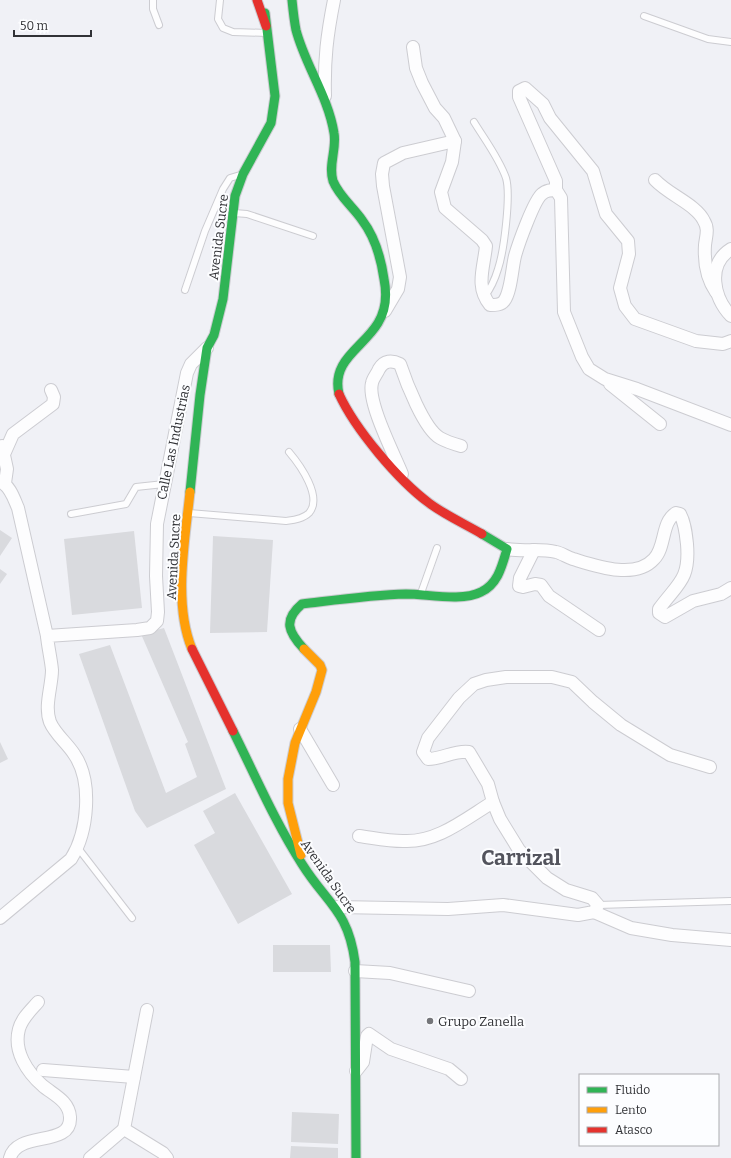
<svg xmlns="http://www.w3.org/2000/svg" width="731" height="1158" font-family="Bitter,serif">
	<style>
		.building { fill: #d9dade }
		.lines { fill: none; stroke-linecap: round; stroke-linejoin: round }
		.lane-casing { stroke: #ccccd1; stroke-width: 8 }
		.street-casing { stroke: #ccccd1; stroke-width: 14 }
		.fast-casing { stroke: #ccccd1; stroke-width: 11 }
		.slow-casing { stroke: #ccccd1; stroke-width: 11 }
		.jam-casing { stroke: #ccccd1; stroke-width: 11 }
		.lane { stroke: #fdfdfe; stroke-width: 6 }
		.street { stroke: #fdfdfe; stroke-width: 12 }
		.fast { stroke: #30b455; stroke-width: 9 }
		.slow { stroke: #ff9f0a; stroke-width: 9 }
		.jam { stroke: #e5322d; stroke-width: 9 }
		.poi-dot { fill: #747579; stroke: #fcfdff; stroke-width: 1.5 }
		.labels { text-anchor: middle; stroke-width: 4; stroke-linejoin: round; paint-order: stroke }
		.street-label { font-size: 13px; fill: #313236; stroke: #fcfdff }
		.poi-label { font-size: 13px; fill: #313236; stroke: #fcfdff; text-anchor: start }
		.town-label { font-size: 21px; font-weight: bold; fill: #53545d; stroke: #fcfdff }
	</style>
	<rect width="100%" height="100%" fill="#f0f1f6"/>
	<!-- building -->
	<g class="building">
		<polygon points="0,530 12,538 0,556"/>
		<polygon points="134,531 142,608 72,615 64,539"/>
		<polygon points="213,536 273,540 267,632 210,633"/>
		<polygon points="0,569 7,574 0,584"/>
		<polygon points="164,628 226,789 147,828 135,811 79,654 110,645 166,793 197,777 185,744 188,742 141,634"/>
		<polygon points="0,742 8,759 0,763"/>
		<polygon points="235,793 292,894 238,924 194,845 215,833 203,811"/>
		<polygon points="273,945 330,945 331,972 273,972"/>
		<polygon points="292,1112 339,1114 338,1144 291,1142"/>
		<polygon points="291,1146 338,1148 338,1158 290,1158"/>
	</g>
	<g class="lines">
		<!-- lane casing -->
		<g class="lane-casing">
			<g id="lane">
				<polyline points="153,0 153,9 159,25"/>
				<polyline points="220,0 218,19 223,28 233,32 267,33"/>
				<polyline points="644,16 708,39 731,42"/>
				<path d="M474,122C485,140 499,158 506,178C511,195 504,251 498,269C495,279 491,288 485,296"/>
				<polyline points="234,213 247,214 313,236"/>
				<polyline points="185,290 205,231 223,189 230,178 240,175"/>
				<path d="M189,513L286,521C293,520 303,519 309,513C323,497 300,465 289,452"/>
				<polyline points="71,514 126,504 136,487 164,484"/>
				<polyline points="421,593 437,548"/>
				<polyline points="78,848 132,918"/>
				<polyline points="598,905 731,901"/>
			</g>
		</g>
		<!-- street casing -->
		<g class="street-casing">
			<g id="street">
				<path d="M413,47L416,68L422,83L435,108L444,118L455,141L452,162L441,192L445,208L482,240L486,246C484,267 475,287 490,305C495,305 501,305 504,301C511,292 512,268 515,256C518,245 534,200 542,194C546,190 551,190 556,190L561,198L564,312L582,357L589,369L605,379L637,389L731,425"/>
				<path d="M325,96C324,60 327,35 334,0"/>
				<path d="M655,180C669,195 697,205 704,221C709,229 706,236 705,245C704,261 707,279 716,292"/>
				<polyline points="556,190 556,181 519,97 519,91 525,88 543,104 550,118 593,171 606,214 628,241 629,254 620,288 625,306 635,319 696,341 723,344 731,341"/>
				<path d="M731,249C706,265 714,298 731,316"/>
				<polyline points="385,311 398,289 400,277 383,186 382,174 384,163 403,153 455,141"/>
				<polyline points="610,384 660,424"/>
				<polyline points="2,446 7,469 5,483"/>
				<polyline points="5,452 13,434 53,404 54,397 51,390"/>
				<path d="M402,474C394,454 367,402 372,383C373,378 377,374 379,369C384,360 392,360 400,364C406,382 424,429 440,438C447,442 454,444 461,446"/>
				<path d="M0,482C10,485 14,499 18,508L47,636"/>
				<path d="M507,549C523,552 539,548 556,552C561,553 567,557 573,559C596,566 635,580 654,559C666,547 661,522 676,513L680,514C685,523 686,534 687,544C690,580 678,583 659,609V613L665,617L693,601L721,594L731,588"/>
				<polyline points="534,550 520,578 519,586 523,587 535,584 541,585 549,596 599,630"/>
				<polyline points="300,729 333,785"/>
				<path d="M359,836C374,838 388,841 403,841C437,843 465,819 493,802"/>
				<path d="M337,907L448,909L503,905L578,915L594,912L598,905L592,898L566,890L547,878L519,850L500,819L493,802L488,784L469,752C455,750 442,759 428,759L423,752L428,738L459,698L474,684L486,680L506,677H552L572,682L593,702L621,725L670,755L710,767"/>
				<polyline points="594,912 631,928 672,935 731,940"/>
				<path d="M0,918L71,859C88,832 93,781 74,754C67,743 55,734 50,722C44,706 52,686 52,670C51,659 48,647 47,636L137,630L150,628L157,621L158,612L156,576L157,524L187,373L191,364L207,348"/>
				<polyline points="355,971 390,973 469,991"/>
				<polyline points="147,1010 124,1129 163,1153 167,1158"/>
				<polyline points="43,1070 134,1077"/>
				<polyline points="356,1071 363,1062 367,1036 369,1034 391,1049 449,1069 461,1079"/>
				<path d="M10,1158C17,1130 72,1148 70,1117C69,1101 54,1095 43,1086C27,1072 13,1051 19,1029C22,1018 31,1010 38,1002"/>
				<polyline points="90,1158 124,1129"/>
			</g>
		</g>
		<!-- fast casing -->
		<g class="fast-casing">
			<g id="fast">
				<path d="M292,0C293,10 294,20 296,30C305,65 328,96 334,133C337,149 328,165 333,181C339,196 353,207 362,220C375,237 381,258 384,279C387,294 386,310 378,323C363,348 331,360 339,394"/>
				<polyline points="190,492 200,395 207,348 214,335 223,299 235,196 243,174 271,123 275,96 265,13"/>
				<path d="M304,649C288,632 283,620 302,604C336,600 371,595 406,594C427,594 462,602 481,592C498,584 502,566 507,549L482,534"/>
				<path d="M233,731C255,775 275,822 302,864C327,904 348,910 355,962L356,1158"/>
			</g>
		</g>
		<!-- slow casing -->
		<g class="slow-casing">
			<g id="slow">
				<path d="M190,492C185,541 173,603 192,649"/>
				<polyline points="301,855 288,803 288,779 295,743 316,692 322,670 320,665 304,649"/>
			</g>
		</g>
		<!-- jam casing -->
		<g class="jam-casing">
			<g id="jam">
				<polyline points="257,0 266,26"/>
				<path d="M339,394C355,429 398,480 429,503C445,515 465,524 482,534"/>
				<polyline points="192,649 233,731"/>
			</g>
		</g>
		<!-- lane -->
		<use href="#lane" class="lane"/>
		<!-- street -->
		<use href="#street" class="street"/>
		<!-- fast -->
		<use href="#fast" class="fast"/>
		<!-- slow -->
		<use href="#slow" class="slow"/>
		<!-- jam -->
		<use href="#jam" class="jam"/>
	</g>
	<!-- markers -->
	<circle class="poi-dot" cx="430" cy="1021" r="4"/>
	<g class="labels">
		<!-- street labels -->
		<g class="street-label">
			<text transform="translate(218 237) rotate(-83)" y="5">Avenida Sucre</text>
			<text transform="translate(173 442) rotate(-78)" y="5">Calle Las Industrias</text>
			<text transform="translate(173 557) rotate(-87)" y="5">Avenida Sucre</text>
			<text transform="translate(329 876) rotate(55)" y="5">Avenida Sucre</text>
		</g>
		<!-- poi labels -->
		<g class="poi-label">
			<text x="438" y="1026">Grupo Zanella</text>
		</g>
		<!-- town labels -->
		<g class="town-label">
			<text x="521" y="865">Carrizal</text>
		</g>
	</g>
	<!-- legend -->
	<rect x="579" y="1074" width="140" height="72" fill="#fcfdff" stroke="#abacaf"/>
	<rect x="587" y="1087" width="20" height="6" fill="#30b455" stroke="#abacaf"/>
	<text x="615" y="1094" font-size="12" fill="#313236">Fluido</text>
	<rect x="587" y="1107" width="20" height="6" fill="#ff9f0a" stroke="#abacaf"/>
	<text x="615" y="1114" font-size="12" fill="#313236">Lento</text>
	<rect x="587" y="1127" width="20" height="6" fill="#e5322d" stroke="#abacaf"/>
	<text x="615" y="1134" font-size="12" fill="#313236">Atasco</text>
	<!-- scale -->
	<path d="M14 30v6h77v-6" fill="none" stroke="#313236" stroke-width="2"/>
	<text x="20" y="30" font-size="12" fill="#313236" stroke="#fcfdff" stroke-width="3" paint-order="stroke">50 m</text>
</svg>
